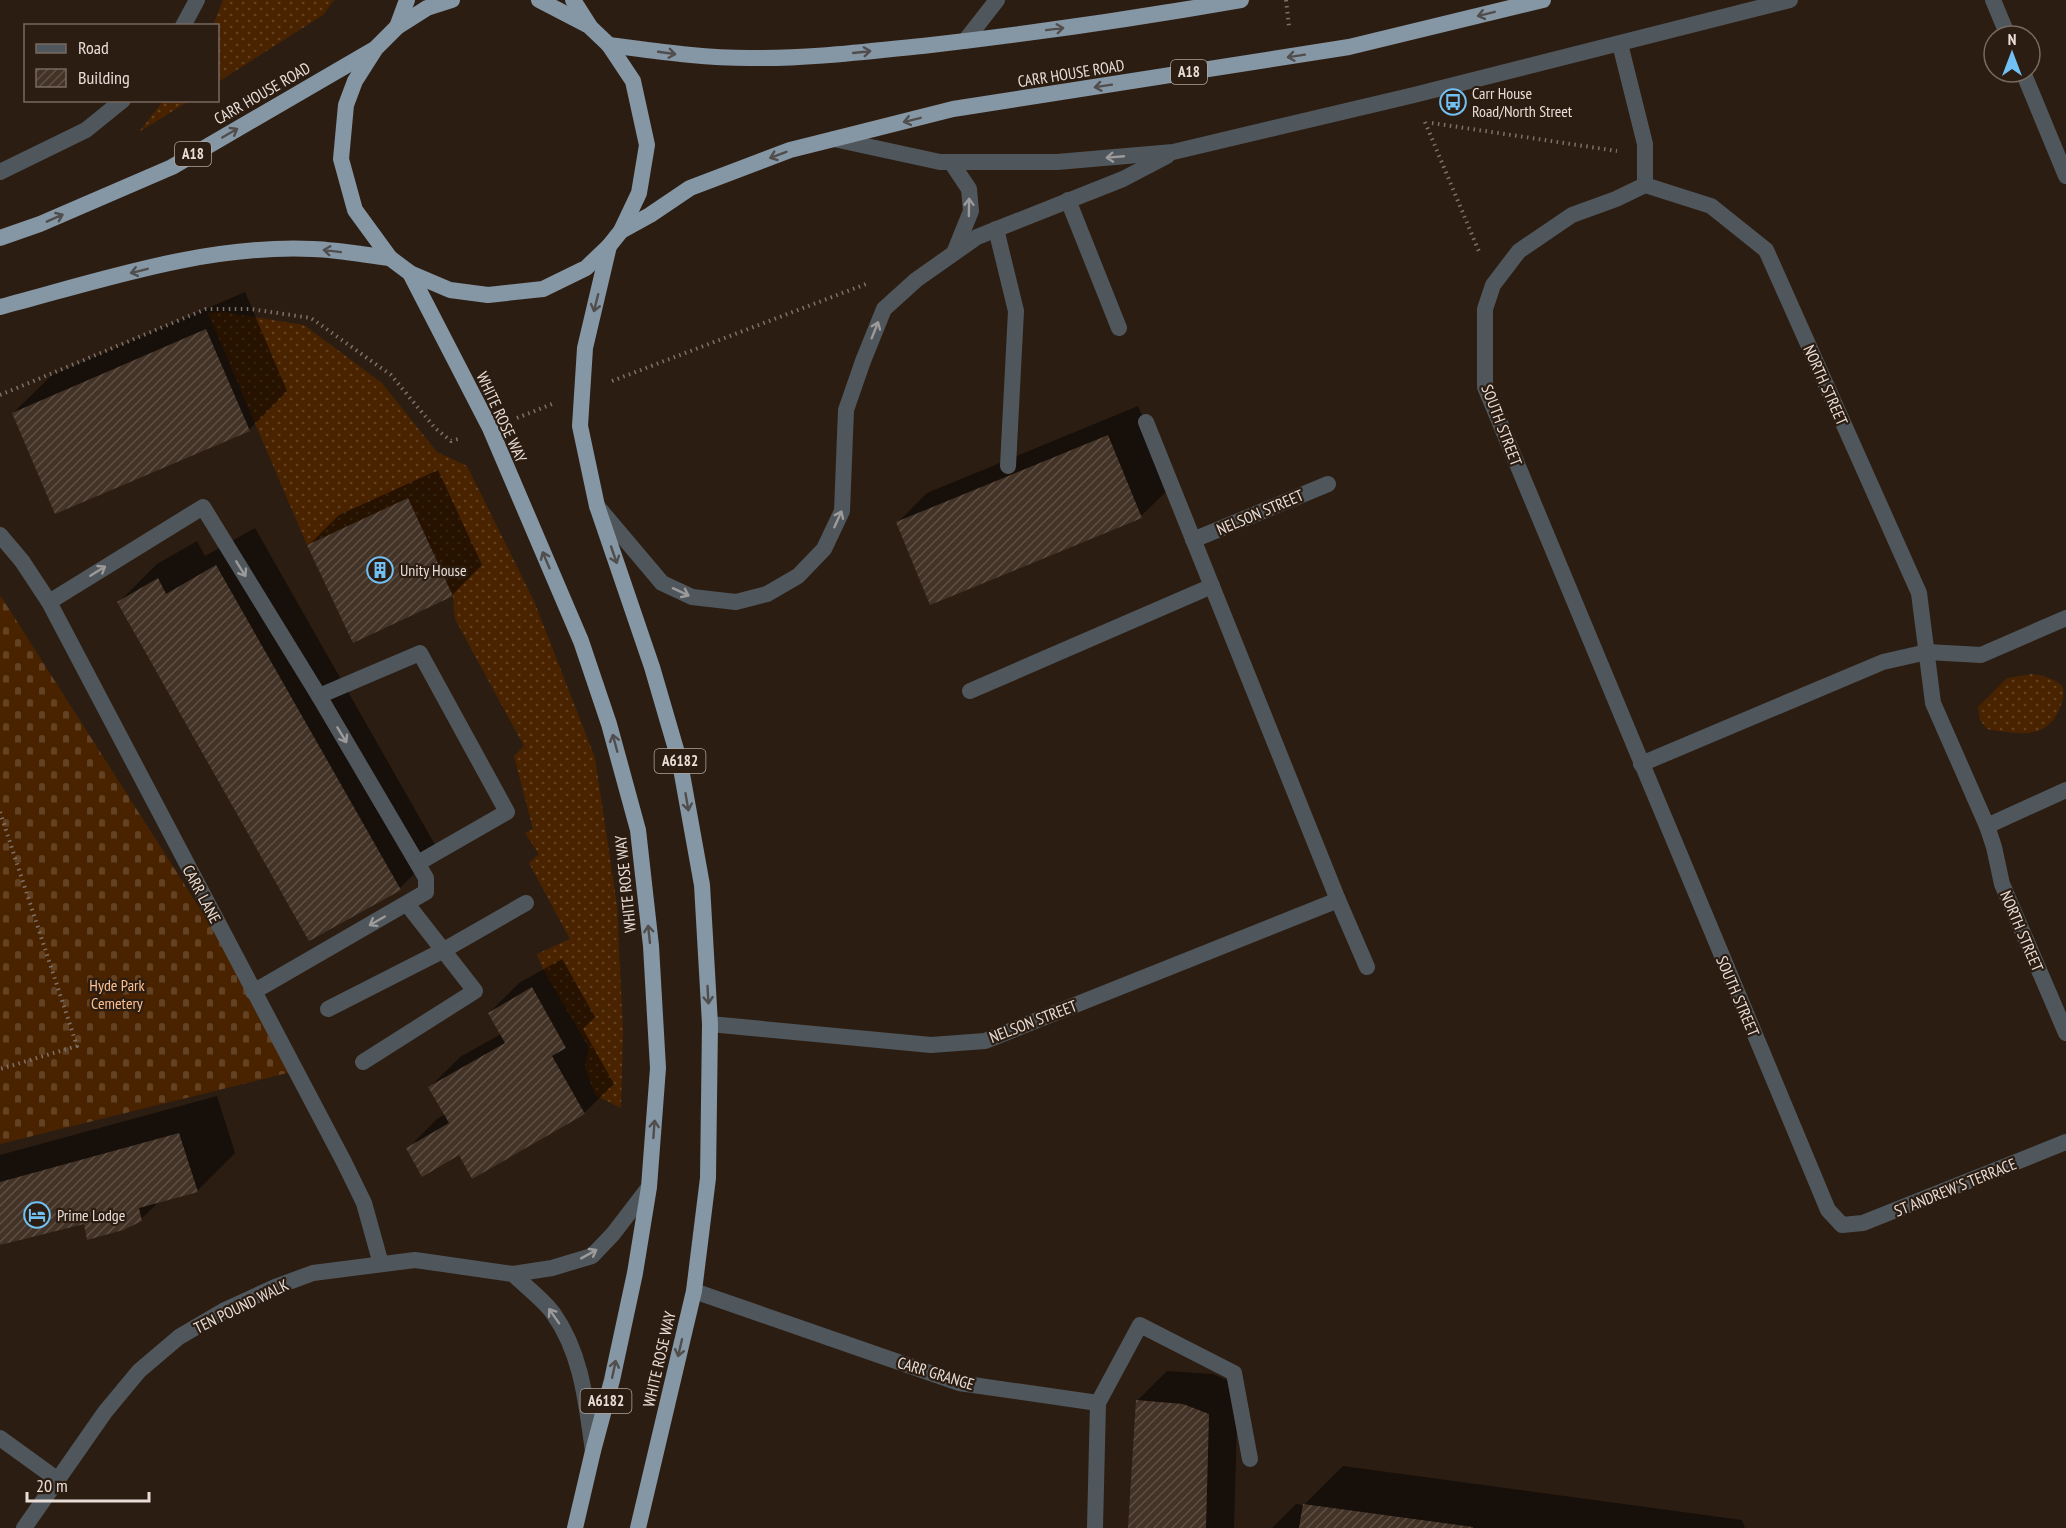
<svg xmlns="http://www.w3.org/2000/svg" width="2066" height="1528" font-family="'PT Sans Narrow',sans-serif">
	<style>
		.grass { fill: url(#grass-dots) }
		.cemetery { fill: url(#cemetery-stones) }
		.shadow { fill: #0007 }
		.building { fill: url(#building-hatch) }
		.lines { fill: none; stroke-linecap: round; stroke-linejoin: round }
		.path { stroke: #7e7168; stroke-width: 4; stroke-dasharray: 1.5 4.5; stroke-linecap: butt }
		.service { stroke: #4f575c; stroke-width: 16 }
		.minor { stroke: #4f575c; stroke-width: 16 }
		.trunk { stroke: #8596a4; stroke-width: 16 }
		.oneway { stroke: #504d4c }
		.oneway2 { stroke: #9c9a9a }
		.labels { text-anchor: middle; stroke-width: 4.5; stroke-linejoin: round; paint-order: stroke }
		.shield { fill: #2c1d12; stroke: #b0a49c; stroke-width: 1.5 }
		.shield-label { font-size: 15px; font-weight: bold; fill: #e8ded7 }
		.street-label { font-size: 16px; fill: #e8ded7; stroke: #2c1d12 }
		.poi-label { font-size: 16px; fill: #e8ded7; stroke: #2c1d12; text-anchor: start }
		.park-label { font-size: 16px; fill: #fec091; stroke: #2c1d12 }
	</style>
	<defs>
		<pattern id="grass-dots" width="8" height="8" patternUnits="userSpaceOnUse" patternTransform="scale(1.5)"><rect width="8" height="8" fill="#492300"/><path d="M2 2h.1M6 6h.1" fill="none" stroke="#634224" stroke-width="1.8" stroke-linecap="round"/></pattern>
		<pattern id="cemetery-stones" width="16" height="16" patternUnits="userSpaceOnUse" patternTransform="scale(1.5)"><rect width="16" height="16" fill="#492300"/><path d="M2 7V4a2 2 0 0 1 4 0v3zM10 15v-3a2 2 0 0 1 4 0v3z" fill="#634224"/></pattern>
		<pattern id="building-hatch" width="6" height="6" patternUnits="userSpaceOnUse" patternTransform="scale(1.5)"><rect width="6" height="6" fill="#433327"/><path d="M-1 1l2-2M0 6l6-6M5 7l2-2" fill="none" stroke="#5e5046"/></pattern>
	</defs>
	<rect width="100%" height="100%" fill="#2c1d12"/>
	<!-- grass -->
	<g class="grass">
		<polygon points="223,0 334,0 323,15 218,82 218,26 213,25"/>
		<polygon points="163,101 189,101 139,132"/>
		<polygon points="223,312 304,325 382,383 437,452 467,466 534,601 595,758 617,905 623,1032 621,1108 595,1095 585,1067 589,1048 544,971 537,954 570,939 529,863 539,854 525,833 533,829 514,756 524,746 455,619 453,596 408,499 307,545 208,313"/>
		<path d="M2032,674C2044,676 2054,678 2063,687C2065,696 2062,702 2059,710C2045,742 2014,733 1987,729L1980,720L1978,707L2007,678Z"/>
	</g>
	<!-- cemetery -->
	<polygon class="cemetery" points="0,595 253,992 295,1071 0,1144"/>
	<!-- shadow -->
	<g class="shadow">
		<polygon points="245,292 287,391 249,430 13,413 52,375"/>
		<polygon points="1138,406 1171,487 1141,516 897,523 927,493"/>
		<polygon points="438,470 482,565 452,595 309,545 339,515"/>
		<polygon points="255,528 438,850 400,888 119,602 157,564 197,541 205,556"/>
		<polygon points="562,959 595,1017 583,1029 614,1084 584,1113 459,1153 408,1148 437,1119 446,1114 430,1087 460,1057 501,1034 489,1013 519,983"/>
		<polygon points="217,1096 235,1153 197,1191 160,1201 141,1219 85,1222 0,1244 0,1155"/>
		<polygon points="1167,1371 1213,1374 1238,1385 1234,1528 1130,1528 1138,1400"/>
		<polygon points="1343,1466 1742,1520 1745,1528 1272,1528 1296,1504 1304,1505"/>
	</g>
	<!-- building -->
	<g class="building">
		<polygon points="206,329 250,431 55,514 12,413"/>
		<polygon points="1108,435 1142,518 930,605 896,522"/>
		<polygon points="408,498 453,596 353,643 307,545"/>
		<polygon points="216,565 401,890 309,941 117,602 158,578 166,594"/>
		<polygon points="532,987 566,1048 552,1056 585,1114 472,1179 459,1155 422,1177 406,1148 449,1123 428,1087 505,1043 488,1013"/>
		<polygon points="179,1133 198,1192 139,1208 142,1221 123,1230 87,1240 84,1224 0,1245 0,1182"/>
		<polygon points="1136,1400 1183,1404 1209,1414 1206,1528 1128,1528"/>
		<polygon points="1303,1504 1473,1527 1473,1528 1299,1528"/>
	</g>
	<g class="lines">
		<!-- path -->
		<g class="path">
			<polyline points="1286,0 1289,26"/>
			<polyline points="1425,122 1480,254"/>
			<polyline points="1432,123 1617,151"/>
			<polyline points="612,381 866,284"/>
			<polyline points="0,395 206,309 251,309 311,318 391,375 435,428 451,441 462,438"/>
			<polyline points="517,418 552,404"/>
			<polyline points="0,812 77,1046 0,1069"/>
		</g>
		<!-- service -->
		<g class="service">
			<polyline points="1068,200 1119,328"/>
			<polyline points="996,229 1016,311 1008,466"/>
			<polyline points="0,535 22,561"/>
			<polyline points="49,602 203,507 319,696 426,878 426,892 253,992"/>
			<polyline points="970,691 1212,586"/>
			<polyline points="319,696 420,653 507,812 418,863"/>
			<polyline points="1987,826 2066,790"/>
			<polyline points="328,1009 444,950 526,903"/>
			<polyline points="363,1062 475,991 407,904"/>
			<polyline points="1098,1403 1140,1325 1234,1373 1250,1459"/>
			<polyline points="0,1438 58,1480"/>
		</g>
		<!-- minor -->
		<g class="minor">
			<polyline points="1993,0 2008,36"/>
			<polyline points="183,26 197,0"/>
			<polyline points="965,41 997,0"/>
			<polyline points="1620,44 1645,144 1645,185"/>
			<polyline points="2023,72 2066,176"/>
			<polyline points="834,139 940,162 1057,162 1173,152 1414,95 1790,0"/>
			<polyline points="951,162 969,189 971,211 954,253"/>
			<polyline points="0,172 86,130 123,100"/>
			<polyline points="1645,185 1616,199 1572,215 1519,251 1493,285 1485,309 1485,387 1828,1210 1842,1225 1863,1223 2066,1142"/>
			<polyline points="1645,185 1711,206 1766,250 1919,593 1933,703 1987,826 1994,847 2002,884 2066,1033"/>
			<polyline points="1146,422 1338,900 1367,967"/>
			<polyline points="597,506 662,583 692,597 736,602 767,594 798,576 824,549 842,511 846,410 863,361 884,309 916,280 977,237 1123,179 1167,156"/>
			<polyline points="1193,540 1328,484"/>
			<polyline points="22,561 49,602 344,1162 364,1203 381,1264"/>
			<polyline points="1641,764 1883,662 1927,652 1981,655 2066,618"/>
			<polyline points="710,1024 931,1045 985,1041 1338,900"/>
			<path d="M513,1274C526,1287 543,1299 553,1313C582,1354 586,1402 593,1451"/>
			<polyline points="694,1291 959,1383 1098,1403 1095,1528"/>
			<polyline points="24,1528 105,1412 139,1371 179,1337 225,1310 275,1287 313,1273 415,1260 513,1274 552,1268 592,1256 613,1234 649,1187"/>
		</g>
		<!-- trunk -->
		<g class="trunk">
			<polyline points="452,0 427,8 397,27 376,48 355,81 346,105 341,159 355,210 390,258 410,273 450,290 488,295 543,289 586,268 609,246 621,231 639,193 647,145 633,81 609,45 589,26 539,0"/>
			<polyline points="573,0 589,25"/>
			<polyline points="397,27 407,0"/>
			<path d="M609,45C656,51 702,58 749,58C810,59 870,51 931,45C1035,33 1138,18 1241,0"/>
			<polyline points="621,231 650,215 690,188 790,150 834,139 953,109 1349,47 1543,0"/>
			<polyline points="0,238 40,224 172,167 373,50"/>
			<polyline points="609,246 585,348 580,426 597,506 652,667 680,763 702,885 710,1024 708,1178 694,1291 638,1528"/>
			<polyline points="410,273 490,428 581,641 609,724 638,830 651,946 658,1068 649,1187 635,1273 612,1380 593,1451 575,1528"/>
			<path d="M0,307C102,280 207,244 313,249C339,250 365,255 390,258"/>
		</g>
	</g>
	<!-- one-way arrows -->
	<defs><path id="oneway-shaft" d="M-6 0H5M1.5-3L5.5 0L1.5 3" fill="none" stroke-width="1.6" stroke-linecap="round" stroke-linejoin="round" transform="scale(1.5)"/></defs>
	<g class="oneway">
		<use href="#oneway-shaft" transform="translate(1486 14) rotate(166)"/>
		<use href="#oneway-shaft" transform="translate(1055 29) rotate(-7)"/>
		<use href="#oneway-shaft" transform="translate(862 52) rotate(-6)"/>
		<use href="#oneway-shaft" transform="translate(667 53) rotate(8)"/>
		<use href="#oneway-shaft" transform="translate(1296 56) rotate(171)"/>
		<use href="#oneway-shaft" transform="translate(1103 86) rotate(171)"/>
		<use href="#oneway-shaft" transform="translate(912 120) rotate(166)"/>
		<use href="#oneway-shaft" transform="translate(230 133) rotate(-30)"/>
		<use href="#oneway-shaft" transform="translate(778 155) rotate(159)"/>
		<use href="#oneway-shaft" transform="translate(55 218) rotate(-24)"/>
		<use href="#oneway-shaft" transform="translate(332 251) rotate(-173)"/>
		<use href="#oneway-shaft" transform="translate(139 271) rotate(166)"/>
		<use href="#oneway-shaft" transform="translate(596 303) rotate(104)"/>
		<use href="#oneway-shaft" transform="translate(614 555) rotate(71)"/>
		<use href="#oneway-shaft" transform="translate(546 560) rotate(-113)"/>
		<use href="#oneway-shaft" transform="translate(615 743) rotate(-105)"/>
		<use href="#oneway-shaft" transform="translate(687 802) rotate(80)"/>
		<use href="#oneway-shaft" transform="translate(649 934) rotate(-96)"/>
		<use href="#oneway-shaft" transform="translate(708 995) rotate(87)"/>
		<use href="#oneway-shaft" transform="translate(654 1129) rotate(-86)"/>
		<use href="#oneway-shaft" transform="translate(680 1348) rotate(103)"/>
		<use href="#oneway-shaft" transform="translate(614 1369) rotate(-78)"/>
	</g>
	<g class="oneway2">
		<use href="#oneway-shaft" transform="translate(1115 157) rotate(175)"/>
		<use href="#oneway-shaft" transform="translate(969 207) rotate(-89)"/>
		<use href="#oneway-shaft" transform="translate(875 330) rotate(-68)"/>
		<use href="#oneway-shaft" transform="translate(838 519) rotate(-66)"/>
		<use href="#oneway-shaft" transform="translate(241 569) rotate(58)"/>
		<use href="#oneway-shaft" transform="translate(98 571) rotate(-32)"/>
		<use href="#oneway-shaft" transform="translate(681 592) rotate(25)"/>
		<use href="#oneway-shaft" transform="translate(342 735) rotate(59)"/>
		<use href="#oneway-shaft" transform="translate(377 921) rotate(150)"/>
		<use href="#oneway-shaft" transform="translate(589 1254) rotate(-29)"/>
		<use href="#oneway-shaft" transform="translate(554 1316) rotate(-125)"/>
	</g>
	<!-- icons -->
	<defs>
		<g id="bus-ring" transform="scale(1.35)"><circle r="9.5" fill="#2c1d12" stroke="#72c1f5" stroke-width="1.5"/><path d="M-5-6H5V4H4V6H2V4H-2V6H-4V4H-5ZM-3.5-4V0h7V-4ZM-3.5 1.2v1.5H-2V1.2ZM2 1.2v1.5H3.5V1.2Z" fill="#72c1f5"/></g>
		<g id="building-ring" transform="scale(1.35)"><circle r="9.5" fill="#2c1d12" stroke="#72c1f5" stroke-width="1.5"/><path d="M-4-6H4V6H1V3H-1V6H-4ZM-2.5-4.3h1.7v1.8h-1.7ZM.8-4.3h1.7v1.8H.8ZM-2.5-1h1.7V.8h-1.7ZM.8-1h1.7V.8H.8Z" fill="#72c1f5"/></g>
		<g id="hotel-ring" transform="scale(1.35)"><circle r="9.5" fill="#2c1d12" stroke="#72c1f5" stroke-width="1.5"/><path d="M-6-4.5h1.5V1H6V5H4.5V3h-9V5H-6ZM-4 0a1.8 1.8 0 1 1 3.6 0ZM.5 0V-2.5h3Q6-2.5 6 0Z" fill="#72c1f5"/></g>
	</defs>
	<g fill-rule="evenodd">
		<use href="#bus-ring" x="1453" y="102"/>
		<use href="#building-ring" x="380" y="570"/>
		<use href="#hotel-ring" x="37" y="1215"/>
	</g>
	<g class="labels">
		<!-- shield labels -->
		<g class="shield">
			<rect x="1171" y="60" width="36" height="24" rx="4.5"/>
			<rect x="175" y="142" width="36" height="24" rx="4.5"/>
			<rect x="654.5" y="749" width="51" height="24" rx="4.5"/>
			<rect x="580.5" y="1389" width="51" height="24" rx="4.5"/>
		</g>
		<g class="shield-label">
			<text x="1189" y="77">A18</text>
			<text x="193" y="159">A18</text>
			<text x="680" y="766">A6182</text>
			<text x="606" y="1406">A6182</text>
		</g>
		<!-- street labels -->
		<g class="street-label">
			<text transform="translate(1071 73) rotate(-9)" y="6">CARR HOUSE ROAD</text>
			<text transform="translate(262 93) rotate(-30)" y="6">CARR HOUSE ROAD</text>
			<text transform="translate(1826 385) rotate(66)" y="6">NORTH STREET</text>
			<text transform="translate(502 417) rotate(65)" y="6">WHITE ROSE WAY</text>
			<text transform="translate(1502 425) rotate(69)" y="6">SOUTH STREET</text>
			<text transform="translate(1260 512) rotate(-23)" y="6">NELSON STREET</text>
			<text transform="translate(625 884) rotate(-96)" y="6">WHITE ROSE WAY</text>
			<text transform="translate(202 894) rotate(62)" y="6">CARR LANE</text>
			<text transform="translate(2022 931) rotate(67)" y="6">NORTH STREET</text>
			<text transform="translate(1738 996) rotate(67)" y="6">SOUTH STREET</text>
			<text transform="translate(1033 1021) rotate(-21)" y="6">NELSON STREET</text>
			<text transform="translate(1955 1187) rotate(-22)" y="6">ST ANDREW'S TERRACE</text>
			<text transform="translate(241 1306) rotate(-26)" y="6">TEN POUND WALK</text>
			<text transform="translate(659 1359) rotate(-77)" y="6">WHITE ROSE WAY</text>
			<text transform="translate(936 1373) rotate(17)" y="6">CARR GRANGE</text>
		</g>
		<!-- poi labels -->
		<g class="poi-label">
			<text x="1472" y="99">Carr House<tspan x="1472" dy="18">Road/North Street</tspan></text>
			<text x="400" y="576">Unity House</text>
			<text x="57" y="1221">Prime Lodge</text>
		</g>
		<!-- park labels -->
		<g class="park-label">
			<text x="117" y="991">Hyde Park<tspan x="117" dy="18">Cemetery</tspan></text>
		</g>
	</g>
	<!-- legend -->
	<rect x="24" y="24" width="195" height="78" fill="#2c1d12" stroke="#776a61" stroke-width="1.5"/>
	<rect x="36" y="44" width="30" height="9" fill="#4f575c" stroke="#776a61" stroke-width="1.5"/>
	<text x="78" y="54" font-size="18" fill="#e8ded7">Road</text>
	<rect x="36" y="69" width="30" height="18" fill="url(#building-hatch)" stroke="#776a61" stroke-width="1.5"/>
	<text x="78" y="84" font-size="18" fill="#e8ded7">Building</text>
	<!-- north arrow -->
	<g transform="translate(2012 54)"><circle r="28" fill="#2c1d12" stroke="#776a61" stroke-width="1.5"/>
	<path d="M0-4.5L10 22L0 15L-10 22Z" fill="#72c1f5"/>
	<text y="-9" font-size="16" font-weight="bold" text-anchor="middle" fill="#e8ded7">N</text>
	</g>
	<!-- scale -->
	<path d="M27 1492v9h122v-9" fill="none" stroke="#e8ded7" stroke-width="3"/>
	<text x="36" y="1492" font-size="18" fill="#e8ded7" stroke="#2c1d12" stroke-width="4.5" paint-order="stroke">20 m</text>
</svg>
